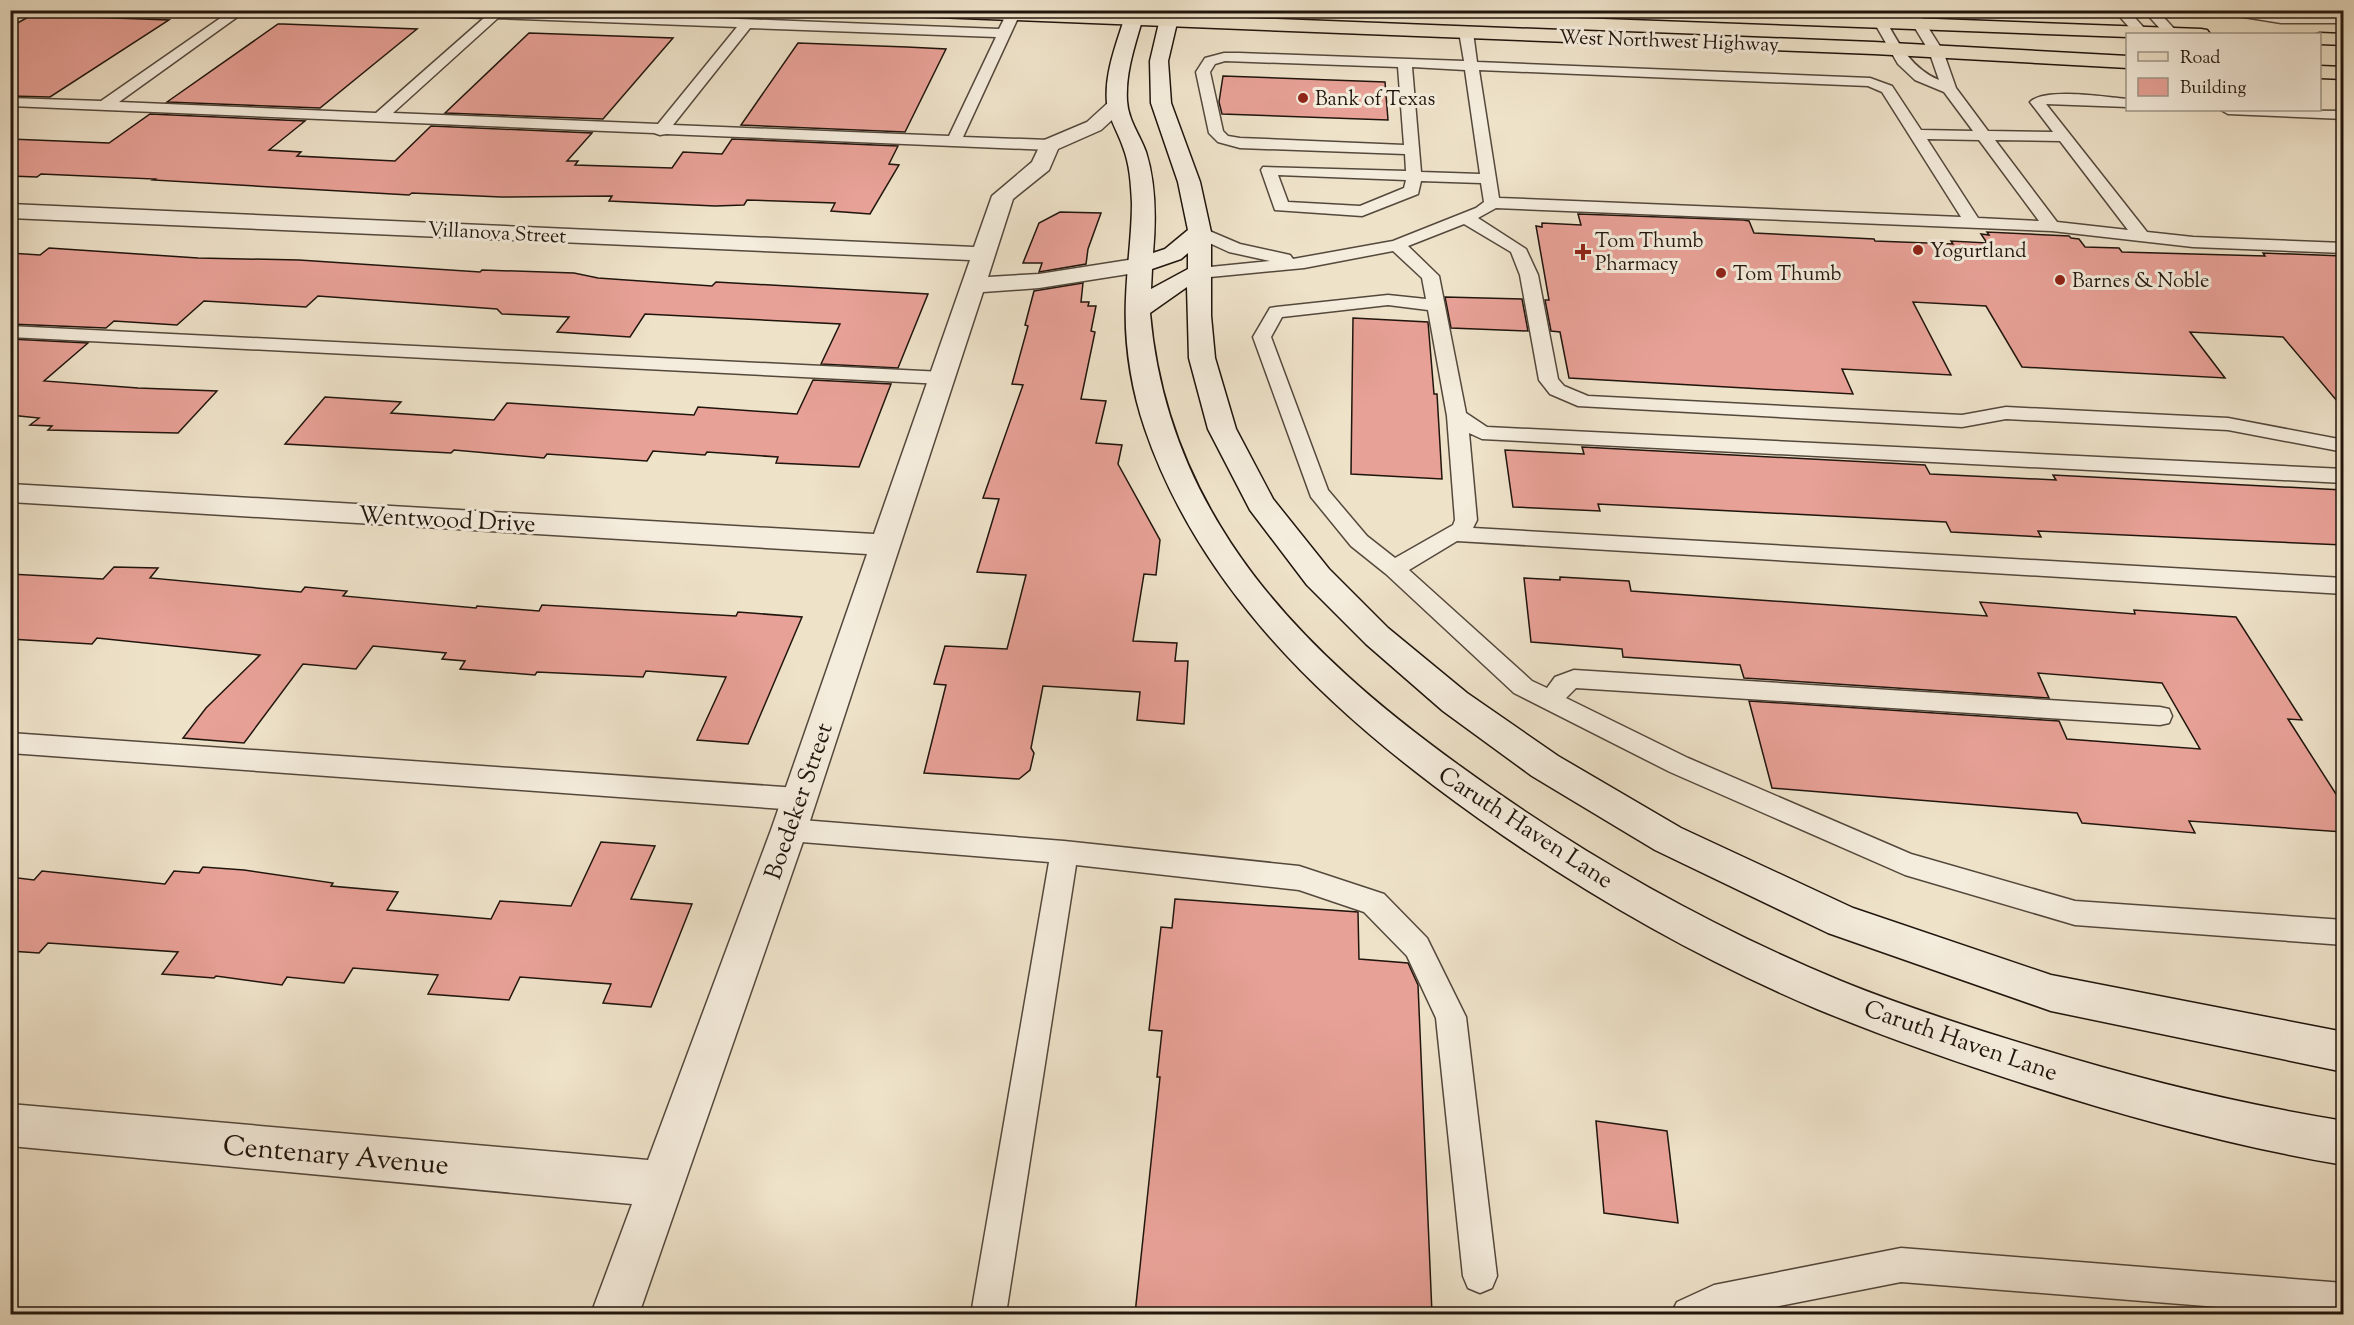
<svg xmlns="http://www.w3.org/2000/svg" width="2354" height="1325" font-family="'Sorts Mill Goudy',serif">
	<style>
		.building { fill: #e8a197; stroke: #20150d; stroke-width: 1.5 }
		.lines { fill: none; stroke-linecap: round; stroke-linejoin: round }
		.lane-casing { stroke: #54483c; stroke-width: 3 }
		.street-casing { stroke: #54483c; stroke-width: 3 }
		.secondary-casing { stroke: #20150d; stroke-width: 3 }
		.primary-casing { stroke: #20150d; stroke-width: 3 }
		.lane { fill: #f4ecdc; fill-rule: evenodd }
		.street { fill: #f4ecdc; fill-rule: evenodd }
		.secondary { fill: #f4ecdc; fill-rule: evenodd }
		.primary { fill: #eee2c9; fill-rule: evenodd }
		.poi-dot { fill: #8f2418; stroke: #f4ecdc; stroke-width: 2 }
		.labels { text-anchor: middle; stroke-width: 6; stroke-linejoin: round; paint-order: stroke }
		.far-street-label { font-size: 20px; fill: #20150d; stroke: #f4ecdc }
		.far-poi-label { font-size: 20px; fill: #20150d; stroke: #f4ecdc; text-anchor: start }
		.street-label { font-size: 24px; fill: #20150d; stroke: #f4ecdc }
		.near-street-label { font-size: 28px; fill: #20150d; stroke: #f4ecdc }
	</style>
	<rect width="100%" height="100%" fill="#eee2c9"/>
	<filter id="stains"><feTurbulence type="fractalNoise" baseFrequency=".00333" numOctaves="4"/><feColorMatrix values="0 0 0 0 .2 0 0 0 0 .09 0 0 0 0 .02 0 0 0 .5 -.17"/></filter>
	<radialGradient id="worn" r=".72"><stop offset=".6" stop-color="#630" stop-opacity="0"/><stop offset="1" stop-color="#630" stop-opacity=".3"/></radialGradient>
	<!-- building -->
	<g class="building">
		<polygon points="32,15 169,20 50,97 10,96 10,27"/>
		<polygon points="278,24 283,24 417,29 320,108 167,102"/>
		<polygon points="529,33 673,38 603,119 445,113"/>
		<polygon points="798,43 907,47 946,49 905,132 741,125"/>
		<polygon points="1223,76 1385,82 1388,120 1222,114 1219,102"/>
		<polygon points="150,114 305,121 269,150 301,152 297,156 395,161 431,126 592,133 567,161 578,161 575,165 672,168 683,152 722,154 732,139 898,146 889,164 899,165 870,214 831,211 835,203 747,200 744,205 715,206 609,201 612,196 501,197 412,193 409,195 153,180 155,179 41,174 37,177 10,176 10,139 109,143"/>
		<polygon points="1060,212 1101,213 1088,249 1086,264 1039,272 1042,263 1023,263 1039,223"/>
		<polygon points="1578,214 1743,220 1749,221 1754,233 1874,239 1875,241 1953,244 1951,241 1987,243 1981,234 1989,235 1987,232 2069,236 2071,238 2079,239 2085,247 2119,248 2122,252 2265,256 2263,253 2343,256 2343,408 2283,337 2190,332 2225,378 2022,367 1986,306 1913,302 1951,375 1842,369 1853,394 1569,378 1560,332 1551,331 1545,300 1549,300 1536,226 1542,227 1542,223 1581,225"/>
		<polygon points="49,248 198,258 299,260 480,272 482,270 574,273 598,278 712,286 716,282 928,294 898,368 821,364 840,324 645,314 630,337 557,332 569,317 502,314 497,309 318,296 306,307 204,301 177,325 114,321 106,328 10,324 10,253 40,255"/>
		<polygon points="1083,283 1081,302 1089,302 1088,306 1096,306 1091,331 1095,332 1081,399 1106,401 1096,443 1122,445 1118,464 1160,540 1156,575 1144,574 1133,641 1177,643 1175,661 1188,661 1184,724 1137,720 1140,692 1043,686 1031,748 1034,753 1030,770 1019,779 924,773 946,685 934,684 945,646 1007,649 1026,575 977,572 999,499 983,498 1023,385 1012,384 1028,326 1025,325 1034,291"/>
		<polygon points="1445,297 1522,299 1528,331 1451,328"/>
		<polygon points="1353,318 1428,322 1434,394 1437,394 1442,479 1351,474"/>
		<polygon points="10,339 88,343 44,381 138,388 217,391 178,433 48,430 52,426 30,425 39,418 10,415"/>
		<polygon points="813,380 891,384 859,467 776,463 778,457 707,452 705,455 653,451 647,461 547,454 544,458 454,450 451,453 285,444 325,397 401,402 391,413 494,420 507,403 694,415 698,407 797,414"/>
		<polygon points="1582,447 1925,465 1930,474 2056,480 2053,475 2092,477 2343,490 2343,545 2038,531 2041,537 1951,532 1946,522 1598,504 1600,511 1513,507 1505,450 1584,454"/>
		<polygon points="114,567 158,568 150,578 301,592 305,587 347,591 343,596 476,608 477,606 539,611 542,605 736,616 738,612 802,617 748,744 697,740 726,677 646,671 643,677 537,672 535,675 460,669 465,661 442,659 446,653 373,646 356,669 303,664 244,743 183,738 206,708 260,655 97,638 92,644 10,639 10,574 103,579"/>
		<polygon points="1560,577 1629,581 1631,591 1987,616 1980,602 2135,614 2134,610 2236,617 2302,720 2288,719 2343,805 2343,832 2189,821 2195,833 2082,823 2077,813 1772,788 1749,701 2059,721 2067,739 2200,749 2162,683 2038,673 2049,698 1744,678 1740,665 1623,657 1622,649 1531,642 1524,578 1560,580"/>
		<polygon points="601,842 655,846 631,899 692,904 651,1007 603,1003 611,984 520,977 509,1000 428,994 438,975 353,968 344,983 287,977 282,985 216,976 214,978 162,974 178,952 48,943 39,953 10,951 10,877 34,880 42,871 165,884 174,871 199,873 203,867 244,870 333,883 331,886 398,892 387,910 491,919 500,901 571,906"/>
		<polygon points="1175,899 1358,912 1359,959 1408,963 1418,985 1432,1314 1135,1314 1160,1077 1157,1077 1162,1031 1149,1030 1161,927 1172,928"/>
		<polygon points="1596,1121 1667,1131 1678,1223 1604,1213"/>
	</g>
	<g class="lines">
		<!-- lane casing -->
		<g class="lane-casing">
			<g id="lane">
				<path d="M232,10H247L119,102L376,113L484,18L379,14L373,10H506L999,29L1005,17L1010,16L1017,20L963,137L1049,140L1057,145L1049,150L666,134L660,135L654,133L10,106V98L101,101ZM498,18L737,27L658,124L393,113ZM750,28L996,37L949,136L673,125Z"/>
				<path d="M1867,10H1880C1896,38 1908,67 1939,80L1929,51L1904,10H1917L1943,51L1956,88L1988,131L2053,132L2030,102C2044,87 2106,97 2128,99V107L2046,104L2147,232L2193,237L2344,243V253L2193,247L2052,231L1496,208L1478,218L1526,249L1538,275L1558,379L1564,386L1588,396L1962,415L2006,407L2228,418L2344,440V452L2228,430L2006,419L1962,427L1578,406L1550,394L1539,380L1520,275L1511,252L1464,224L1408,246L1439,276L1466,413L1487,427L2344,469V483L1482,439L1469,433L1477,520L1473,528L2344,578V594L1457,541L1409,570L1532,681L1547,688L1555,677L1574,670L2160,707L2169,709L2172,716L2169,723L2160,725L1576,688L1566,698L1688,758L1911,854L2075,901L2344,920V945L2075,925L1905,875L1670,772L1514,693L1386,574L1351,546L1311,497L1253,337L1270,308L1276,307L1388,295L1426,299L1422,278L1393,251L1304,268L1200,278L1194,277L1191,273L1194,269L1200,268L1270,261L1229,252L1194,236L1192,232L1200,227L1240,244L1290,255L1293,259L1393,241L1476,208L1484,202L1481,183L1421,181L1418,194L1362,216L1275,210L1261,170L1263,167L1406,171L1405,154L1240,148L1218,142L1209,133L1196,72L1205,58L1224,53H1239L1464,61L1459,32L1466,28L1473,32L1477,62L1870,78L1892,86L1921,130L1973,131L1944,92L1915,80L1898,64ZM1225,61L1398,67L1404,145L1240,138L1228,136L1223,131L1210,72L1215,64ZM1412,67L1465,70L1480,174L1421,172ZM1479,70L1868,86L1882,92L1961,217L1499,198ZM1927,139L1979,140L2039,221L1978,218ZM1995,140L2060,141L2128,230L2057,222ZM1278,175L1406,180L1404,188L1360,206L1288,202ZM1388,305L1428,310L1447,416L1455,520L1453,525L1395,558L1367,536L1328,490L1271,337L1282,317Z"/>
				<polygon points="2114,10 2128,10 2145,29 2147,32 2145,34 2135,34"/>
				<polygon points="2143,10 2157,10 2178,33 2165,34"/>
				<polygon points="2219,10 2286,10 2314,16 2344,15 2344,23 2281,23 2225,14"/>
				<polygon points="2221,110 2344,111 2344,119 2228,114"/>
				<polygon points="10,326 943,372 950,374 953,378 950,382 943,384 10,337"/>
				<polygon points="10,733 798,788 807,792 811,799 807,806 798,810 10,753"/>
				<polygon points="789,819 1064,841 1299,866 1384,894 1427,938 1466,1017 1497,1276 1492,1288 1480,1293 1468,1288 1463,1276 1436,1018 1407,956 1364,912 1299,890 1076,865 1006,1314 971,1314 1049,862 789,841 780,838 776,830 780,822"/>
				<polygon points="1901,1248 2344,1283 2344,1314 2307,1314 1901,1282 1739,1314 1671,1314 1677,1302 1714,1285"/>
			</g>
		</g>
		<!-- street casing -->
		<g class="street-casing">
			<polygon id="street" points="1117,99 1124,101 1127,105 1124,109 1101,130 1058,149 1049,170 1013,199 988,277 1039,274 1141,258 1149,260 1153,265 1149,270 1141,272 1039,288 983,292 807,830 639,1314 591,1314 632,1204 10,1146 10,1104 648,1160 771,830 867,554 10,502 10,484 874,534 970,260 10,218 10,204 974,247 992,196 1032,162 1042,141 1087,122 1110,101"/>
		</g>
		<!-- secondary casing -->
		<g class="secondary-casing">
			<path id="secondary" d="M1127,10H1145C1137,40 1125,70 1127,101C1128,120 1140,135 1146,152C1156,184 1156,220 1153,253L1165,249L1188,230L1178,182L1151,103L1150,61L1162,10H1180L1168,61L1171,103L1200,182L1211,232V316L1215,358L1236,429L1273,499L1329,569L1388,628L1467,693L1558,756L1681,828L1853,908L2051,975L2344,1032V1072L2051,1011L1828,933L1655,850L1532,776L1443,711L1366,644L1307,585L1250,510L1208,429L1189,358L1187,287L1150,313C1168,518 1302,652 1460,766C1578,852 1706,925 1841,981C1905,1007 1971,1028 2037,1048C2138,1079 2239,1104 2344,1121V1165C2237,1147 2134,1119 2031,1086C1959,1063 1887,1038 1817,1009C1680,951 1551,874 1433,785C1310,692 1196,578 1145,429C1131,388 1124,341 1126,298C1127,266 1132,235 1132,203C1131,184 1130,165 1123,147C1118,132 1109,119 1107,103C1104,72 1118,40 1127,10ZM1188,253V269L1151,289L1152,269L1181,259Z"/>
		</g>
		<!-- primary casing -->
		<g class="primary-casing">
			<g id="primary">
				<polygon points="879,10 1039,10 1874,42 2128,56 2128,68 1874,54 887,15"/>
				<polygon points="1527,10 1697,10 2201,29 2207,30 2210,34 2128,34 2128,37 1535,15"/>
				<polygon points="2320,33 2344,34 2344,45 2320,44 2320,34 2316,34"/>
				<polygon points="2320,66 2344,67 2344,79 2320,78"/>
			</g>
		</g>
		<!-- lane -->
		<use href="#lane" class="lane"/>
		<!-- street -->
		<use href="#street" class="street"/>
		<!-- secondary -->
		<use href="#secondary" class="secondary"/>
		<!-- primary -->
		<use href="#primary" class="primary"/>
	</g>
	<!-- markers -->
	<g class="poi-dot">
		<circle cx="1303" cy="98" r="6"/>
		<circle cx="1918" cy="250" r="6"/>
		<path d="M1580 243h6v6h6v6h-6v6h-6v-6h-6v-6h6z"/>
		<circle cx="1721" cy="273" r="6"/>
		<circle cx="2060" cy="280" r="6"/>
	</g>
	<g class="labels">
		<!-- far-street labels -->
		<g class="far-street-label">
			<text transform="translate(1669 40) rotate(2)" y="7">West Northwest Highway</text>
			<text transform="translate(497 232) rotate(3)" y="7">Villanova Street</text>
		</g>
		<!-- far-poi labels -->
		<g class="far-poi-label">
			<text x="1315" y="105">Bank of Texas</text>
			<text x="1595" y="247">Tom Thumb<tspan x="1595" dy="23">Pharmacy</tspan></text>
			<text x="1930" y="257">Yogurtland</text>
			<text x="1733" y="280">Tom Thumb</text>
			<text x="2072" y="287">Barnes &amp; Noble</text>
		</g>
		<!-- street labels -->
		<g class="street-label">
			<text transform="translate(447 519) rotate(3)" y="8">Wentwood Drive</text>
			<text transform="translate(798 801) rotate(-71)" y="8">Boedeker Street</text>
			<text transform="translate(1526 827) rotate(33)" y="8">Caruth Haven Lane</text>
			<text transform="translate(1961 1040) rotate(19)" y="8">Caruth Haven Lane</text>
		</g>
		<!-- near-street labels -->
		<g class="near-street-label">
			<text transform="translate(336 1154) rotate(5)" y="10">Centenary Avenue</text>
		</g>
	</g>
	<!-- margin -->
	<rect width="2354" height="1325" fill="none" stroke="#eee2c9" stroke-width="36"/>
	<rect x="12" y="12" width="2330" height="1301" fill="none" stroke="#20150d" stroke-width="3"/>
	<rect x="18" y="18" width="2318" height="1289" fill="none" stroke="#20150d" stroke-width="1.5"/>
	<!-- legend -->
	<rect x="2126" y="33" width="195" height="78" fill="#f4ecdc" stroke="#9f9689" stroke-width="1.5"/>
	<rect x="2138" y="52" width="30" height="9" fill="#eee2c9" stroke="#9f9689" stroke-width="1.5"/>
	<text x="2180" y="63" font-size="18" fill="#20150d">Road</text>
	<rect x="2138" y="78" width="30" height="18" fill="#e8a197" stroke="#9f9689" stroke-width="1.5"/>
	<text x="2180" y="93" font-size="18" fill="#20150d">Building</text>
	<rect width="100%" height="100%" filter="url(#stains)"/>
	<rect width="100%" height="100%" fill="url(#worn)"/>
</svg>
